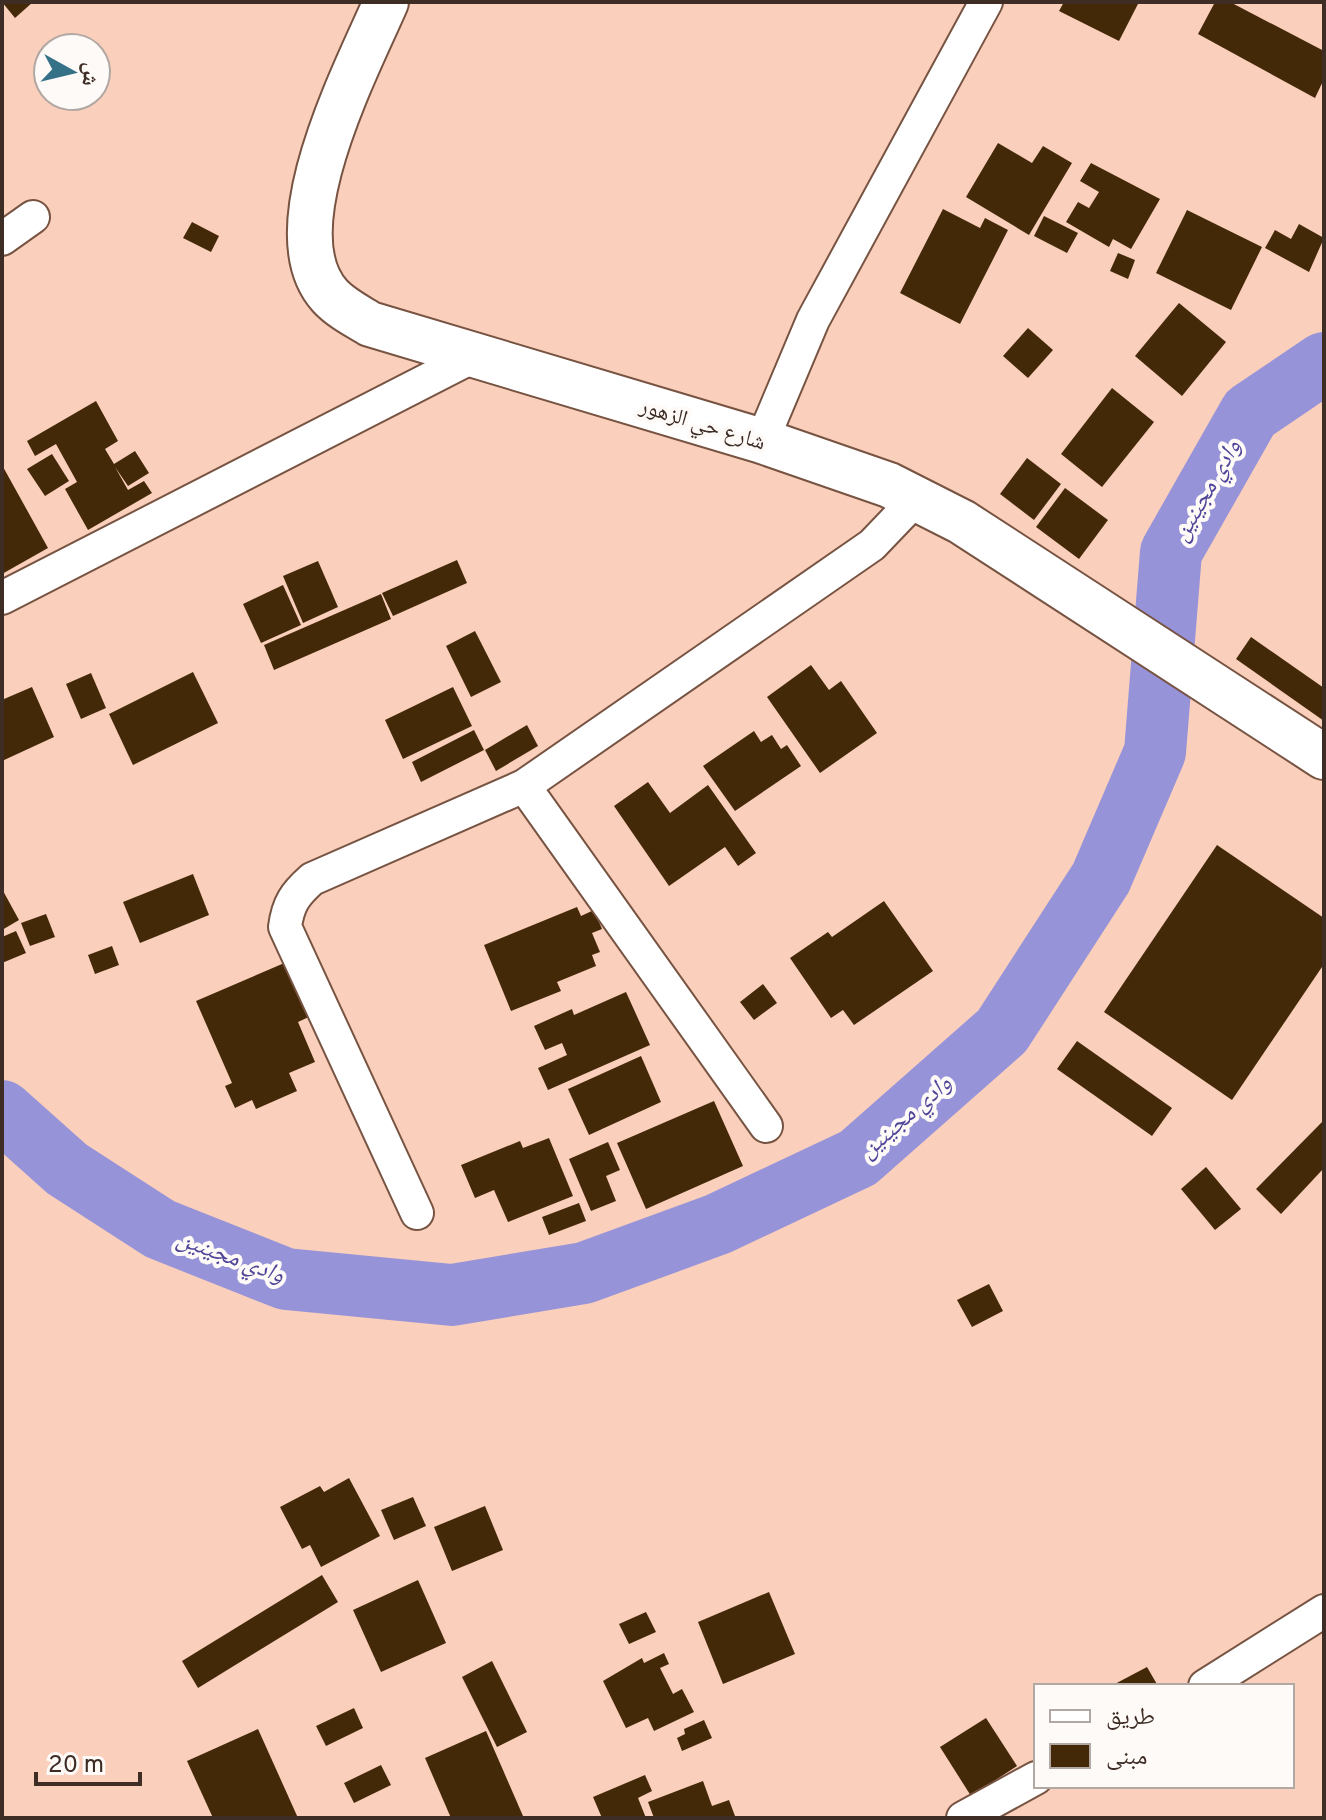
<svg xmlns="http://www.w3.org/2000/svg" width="1326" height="1820" font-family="Overpass,'Noto Naskh Arabic',sans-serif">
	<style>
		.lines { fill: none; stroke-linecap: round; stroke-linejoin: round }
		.river { stroke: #9693d8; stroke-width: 62 }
		.building { fill: #442909 }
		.street-casing { stroke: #775342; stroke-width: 36 }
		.secondary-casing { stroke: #775342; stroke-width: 48 }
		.street { stroke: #fff; stroke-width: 32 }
		.secondary { stroke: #fff; stroke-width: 44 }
		.labels { text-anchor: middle; stroke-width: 8; stroke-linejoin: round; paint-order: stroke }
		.street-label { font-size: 22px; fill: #3d2d25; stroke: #fefaf8 }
		.water-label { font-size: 24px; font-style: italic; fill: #504699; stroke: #fefaf8 }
	</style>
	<rect width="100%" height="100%" fill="#facfbc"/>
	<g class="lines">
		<!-- river -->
		<polyline class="river" points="2,1111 67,1169 160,1229 286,1279 452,1295 584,1273 718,1224 858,1158 1002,1031 1101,878 1155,752 1171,552 1250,413 1324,363"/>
	</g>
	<!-- building -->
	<g class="building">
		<polygon points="2,2 33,2 15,18"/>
		<polygon points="1064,2 1139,2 1119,41 1059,11"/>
		<polygon points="1215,2 1230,2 1324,51 1324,79 1315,98 1198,34"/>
		<polygon points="998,143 1032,163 1043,146 1072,163 1029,235 966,197"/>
		<polygon points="1091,163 1160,199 1131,249 1113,239 1109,247 1066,222 1078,202 1089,208 1099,192 1080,181"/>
		<polygon points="943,209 980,228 985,218 1008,230 960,324 900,293"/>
		<polygon points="1187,210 1262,247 1231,310 1156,273"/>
		<polygon points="1044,216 1078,233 1067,253 1034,236"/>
		<polygon points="192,222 219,236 211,252 183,238"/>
		<polygon points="1299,224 1324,238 1309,272 1265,248 1275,230 1291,239"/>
		<polygon points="1118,253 1135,260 1128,279 1110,271"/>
		<polygon points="1179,303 1226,342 1182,396 1135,356"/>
		<polygon points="1028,328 1053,350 1028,378 1003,356"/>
		<polygon points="1112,388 1154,422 1102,487 1061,454"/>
		<polygon points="96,401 118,441 105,449 114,464 135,451 149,473 128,486 115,467 128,490 144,481 152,493 88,530 65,489 77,482 56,444 35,456 27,441"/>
		<polygon points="52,454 69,481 45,496 27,469"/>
		<polygon points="1027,458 1061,484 1034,520 1000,494"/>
		<polygon points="2,465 48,548 2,574"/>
		<polygon points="1065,488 1108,520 1079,559 1036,527"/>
		<polygon points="457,560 467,583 393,616 382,593"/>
		<polygon points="318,561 338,607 303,623 283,576"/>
		<polygon points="283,585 301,625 261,643 243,604"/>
		<polygon points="381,594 391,619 274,670 264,645"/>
		<polygon points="475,631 501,682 471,697 446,646"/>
		<polygon points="1251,637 1324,688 1324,721 1236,659"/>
		<polygon points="811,665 829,690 841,681 877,733 820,773 767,697"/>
		<polygon points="193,672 218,723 133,765 109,714"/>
		<polygon points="91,673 106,708 81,719 66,684"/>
		<polygon points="32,687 54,737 2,761 2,694 4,699"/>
		<polygon points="453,687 472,726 403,759 385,720"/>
		<polygon points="527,725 538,746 496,771 485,750"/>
		<polygon points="474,730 484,750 421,782 412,762"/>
		<polygon points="754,731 761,742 772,735 781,749 787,745 801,766 735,811 703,766"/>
		<polygon points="648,782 670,813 708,785 756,853 738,866 725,847 669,886 614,806"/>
		<polygon points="1217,845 1324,918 1324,964 1232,1100 1104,1012"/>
		<polygon points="193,874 209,915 140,943 123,902"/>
		<polygon points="2,889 19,920 2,930"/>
		<polygon points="884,901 933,971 854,1025 843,1010 831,1018 790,958 828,932 832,937"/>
		<polygon points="577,907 581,916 594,910 602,929 592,933 600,952 592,955 596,966 557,982 561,991 511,1011 484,945"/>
		<polygon points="46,914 55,937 30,946 21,923"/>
		<polygon points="16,931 26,953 2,963 2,937"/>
		<polygon points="112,946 119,965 95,974 88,955"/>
		<polygon points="289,961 313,1015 298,1022 315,1062 289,1073 297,1091 256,1109 252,1100 235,1108 225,1086 232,1083 196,1001"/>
		<polygon points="763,984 777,1003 754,1020 740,1002"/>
		<polygon points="626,992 650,1045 548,1090 538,1068 567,1055 562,1043 545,1050 534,1026 572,1009 574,1015"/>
		<polygon points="1077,1041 1172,1108 1152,1136 1057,1069"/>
		<polygon points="641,1056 661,1102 589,1135 568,1089"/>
		<polygon points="714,1101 743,1166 646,1209 617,1143"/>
		<polygon points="1324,1120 1324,1168 1281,1214 1256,1189"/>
		<polygon points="549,1138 573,1196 508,1222 494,1190 475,1198 461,1165 520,1141 523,1148"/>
		<polygon points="608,1142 620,1170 606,1176 616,1201 591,1211 569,1159"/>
		<polygon points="1206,1167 1241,1209 1215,1230 1181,1189"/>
		<polygon points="579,1203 586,1221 549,1235 542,1217"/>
		<polygon points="989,1284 1003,1311 972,1327 957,1300"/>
		<polygon points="349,1478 380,1536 321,1567 310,1545 302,1549 280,1507 320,1486 324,1492"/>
		<polygon points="413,1497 426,1526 394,1540 381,1510"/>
		<polygon points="485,1506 503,1550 452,1571 434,1527"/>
		<polygon points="322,1575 338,1602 198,1688 182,1661"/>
		<polygon points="418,1580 446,1643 381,1672 353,1610"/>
		<polygon points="769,1592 795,1654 723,1684 698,1622"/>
		<polygon points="646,1612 656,1632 629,1644 619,1624"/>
		<polygon points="664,1653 669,1664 660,1668 673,1694 682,1689 694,1712 654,1731 648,1718 626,1728 603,1681 642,1658 644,1663"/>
		<polygon points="492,1661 527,1732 497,1747 462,1677"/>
		<polygon points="1147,1667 1158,1686 1111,1686"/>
		<polygon points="354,1708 363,1728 326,1746 316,1726"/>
		<polygon points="986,1718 1017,1766 971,1796 940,1747"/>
		<polygon points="704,1720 712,1738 682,1751 677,1738 685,1734 684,1729"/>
		<polygon points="258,1729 298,1818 213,1818 187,1761"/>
		<polygon points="486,1731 523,1816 451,1818 425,1758"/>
		<polygon points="381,1765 391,1785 354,1803 344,1783"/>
		<polygon points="645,1775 652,1791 638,1798 646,1818 602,1818 593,1797"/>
		<polygon points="703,1781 712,1806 729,1800 735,1816 654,1818 648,1802"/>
	</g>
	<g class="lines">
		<!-- street casing -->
		<g class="street-casing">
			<g id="street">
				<polyline points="2,239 33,217"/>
				<polyline points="762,441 813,320 986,2"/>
				<polyline points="2,598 476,355"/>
				<polyline points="524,786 766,1126"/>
				<path d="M417,1213L285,927C288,904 295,894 312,879L524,786L872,545L916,499"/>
				<polyline points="1205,1686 1324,1611"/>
				<polyline points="963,1818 1036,1778"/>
			</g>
		</g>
		<!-- secondary casing -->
		<g class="secondary-casing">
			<path id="secondary" d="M386,2C357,69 271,231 330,296C341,308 357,316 370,324L762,441L889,485L962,522L1324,757"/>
		</g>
		<!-- street -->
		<use href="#street" class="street"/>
		<!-- secondary -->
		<use href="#secondary" class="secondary"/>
	</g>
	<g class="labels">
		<!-- street labels -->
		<g class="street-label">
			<text transform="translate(703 423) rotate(17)" y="8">شارع حي الزهور</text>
		</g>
		<!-- water labels -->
		<g class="water-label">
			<text transform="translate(1206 490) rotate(-60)" y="8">وادي مجينين</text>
			<text transform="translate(905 1116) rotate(-41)" y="8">وادي مجينين</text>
			<text transform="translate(231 1256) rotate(20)" y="8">وادي مجينين</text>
		</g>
	</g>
	<!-- border -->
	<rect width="1326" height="1820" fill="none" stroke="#3d2d25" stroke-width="8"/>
	<!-- legend -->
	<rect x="1034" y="1684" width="260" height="104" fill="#fefaf8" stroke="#b1a8a4" stroke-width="2"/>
	<rect x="1050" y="1710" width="40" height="12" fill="#ffffff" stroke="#b1a8a4" stroke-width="2"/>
	<text x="1106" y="1724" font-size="24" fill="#3d2d25">طريق</text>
	<rect x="1050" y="1744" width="40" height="24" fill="#442909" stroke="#b1a8a4" stroke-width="2"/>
	<text x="1106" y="1764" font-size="24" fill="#3d2d25">مبنى</text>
	<!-- north arrow -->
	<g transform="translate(72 72) rotate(98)"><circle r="38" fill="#fefaf8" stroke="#b1a8a4" stroke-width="2"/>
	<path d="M0-6L14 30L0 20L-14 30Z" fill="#357288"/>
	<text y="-12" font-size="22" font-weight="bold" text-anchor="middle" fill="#3d2d25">ش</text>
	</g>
	<!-- scale -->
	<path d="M36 1772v12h104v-12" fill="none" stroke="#3d2d25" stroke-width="4"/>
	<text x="48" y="1772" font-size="24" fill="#3d2d25" stroke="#fefaf8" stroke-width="6" paint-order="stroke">20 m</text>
</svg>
